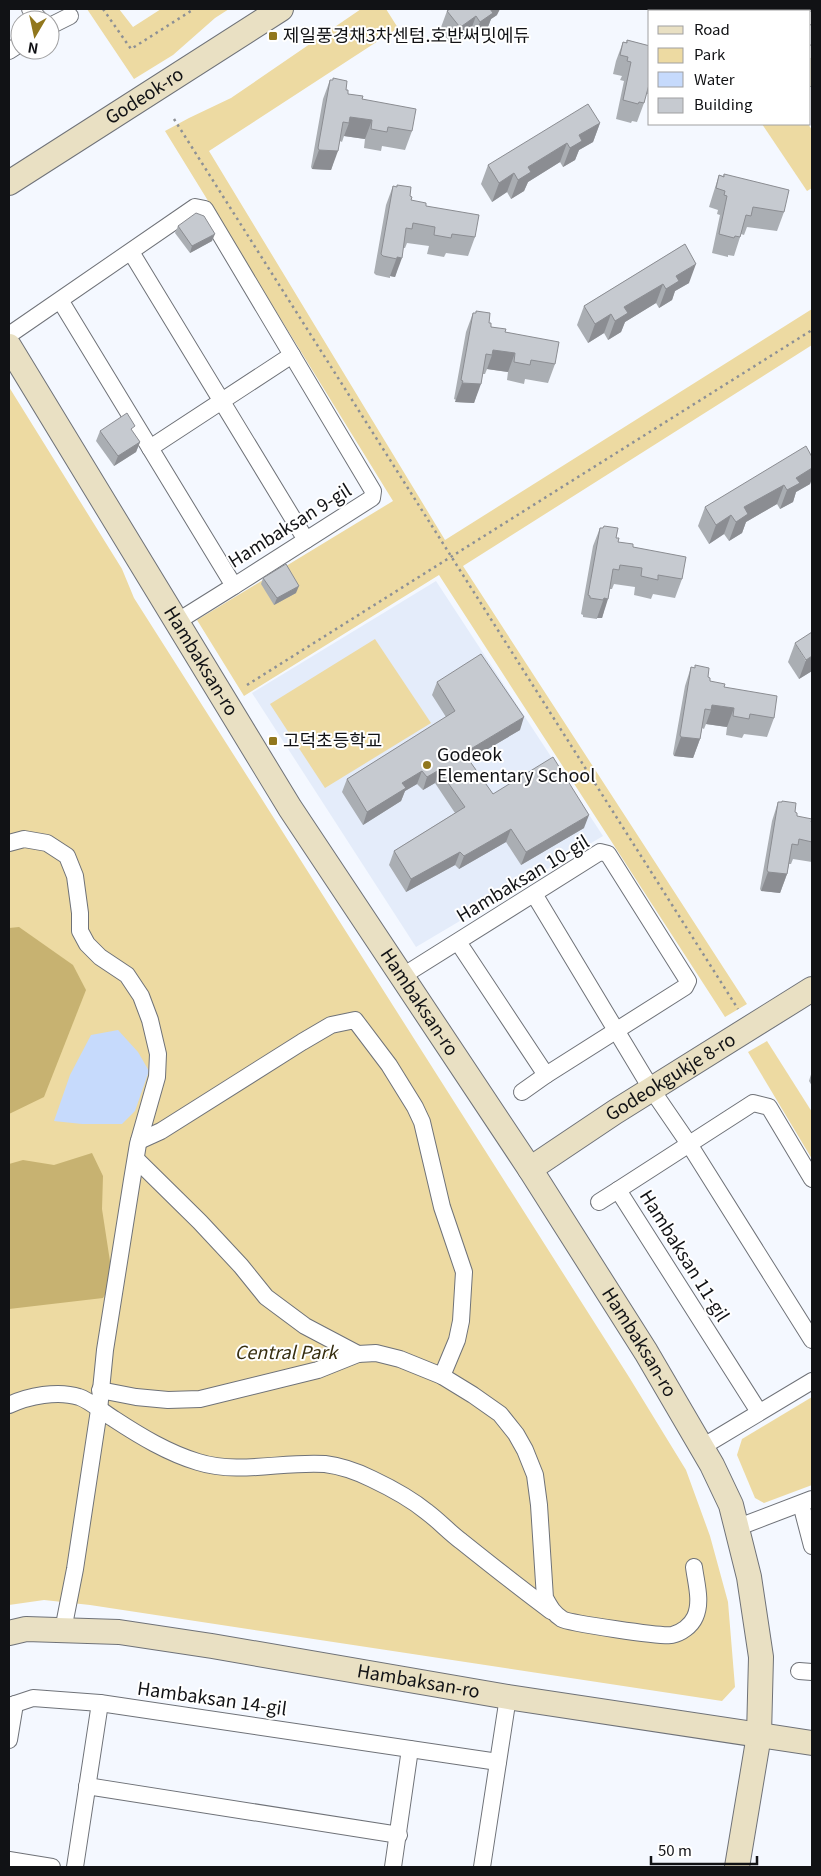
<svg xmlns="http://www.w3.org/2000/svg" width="821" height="1876" font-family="Georgia,'Noto Sans KR',serif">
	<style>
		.built { fill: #e4ecfa }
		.green { fill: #eddaa2 }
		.forest { fill: #c7b271 }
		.water { fill: #c6dafc }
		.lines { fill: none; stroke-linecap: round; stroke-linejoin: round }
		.lane-casing { stroke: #6f7278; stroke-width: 11 }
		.street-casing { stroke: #6f7278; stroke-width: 18 }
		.secondary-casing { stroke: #6f7278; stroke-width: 26 }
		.path { stroke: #8d9095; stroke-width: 2.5; stroke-dasharray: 2.5 4; stroke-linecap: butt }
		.lane { stroke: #fff; stroke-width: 9 }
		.street { stroke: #fff; stroke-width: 16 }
		.secondary { stroke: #e9e0c3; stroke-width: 24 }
		.wall { fill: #aaaeb3 }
		.shaded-wall { fill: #8b8d92 }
		.building { fill: #c6cad0; stroke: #8b8d92 }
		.poi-dot { fill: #91771d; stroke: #fff; stroke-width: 2 }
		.labels { text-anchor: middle; stroke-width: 4; stroke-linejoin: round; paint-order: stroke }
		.poi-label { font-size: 18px; fill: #111215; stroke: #fff; text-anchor: start }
		.street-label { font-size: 18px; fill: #111215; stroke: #fff }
		.park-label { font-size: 18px; font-style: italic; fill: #372e10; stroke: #fff }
	</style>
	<rect width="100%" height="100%" fill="#f4f8ff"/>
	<!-- built -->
	<polygon class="built" points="436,581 603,836 416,947 252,693"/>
	<!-- green -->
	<g class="green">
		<polygon points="87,9 119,9 133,27 161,9 229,9 215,18 173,55 134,79"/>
		<polygon points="361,9 386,9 398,28 209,151 445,540 812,309 812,345 463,566 747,1004 725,1017 439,575 244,696 197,620 393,501 165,131 189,118 231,98"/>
		<polygon points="762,124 808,124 812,130 812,188 807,191"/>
		<polygon points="9,387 122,569 134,598 629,1377 686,1470 710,1536 728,1602 735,1687 722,1701 90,1605 44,1600 9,1605"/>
		<polygon points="375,639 431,723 325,788 270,704"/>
		<polygon points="767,1041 812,1112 812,1159 748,1052"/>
		<polygon points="812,1397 812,1485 764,1503 755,1498 737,1455 742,1439"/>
	</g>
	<!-- forest -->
	<g class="forest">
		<polygon points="19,927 73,965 86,990 44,1097 9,1114 9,928"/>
		<polygon points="92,1153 103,1176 102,1209 113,1281 103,1298 9,1309 9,1164 23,1160 54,1165"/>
	</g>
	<!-- water -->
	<polygon class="water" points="118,1030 138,1052 149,1071 135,1111 122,1124 82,1124 54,1121 70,1075 91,1035"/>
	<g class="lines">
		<!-- lane casing -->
		<g class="lane-casing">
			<g id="lane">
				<polyline points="784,9 786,11"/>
				<polyline points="810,16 812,20"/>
				<polyline points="810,50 812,54"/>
			</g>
		</g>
		<!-- street casing -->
		<g class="street-casing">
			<g id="street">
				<polyline points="30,9 40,20"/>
				<polyline points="50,26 70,16"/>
				<polyline points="9,51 20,44"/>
				<polyline points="131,252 306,540"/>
				<polyline points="9,335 195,207 205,209 373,491 372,498 234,586 60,300"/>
				<polyline points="150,448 292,355"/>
				<polyline points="178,621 234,586"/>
				<polyline points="9,843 24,839 47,843 67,856 75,876 80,913 80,931 87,944 100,957 127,975 141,996 150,1020 158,1054 157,1077 138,1144 132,1180 105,1350 99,1410 75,1569 63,1630"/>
				<polyline points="534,894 652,1090 689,1144 812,1340"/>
				<polyline points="401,977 600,852 608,854 688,981 685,987 546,1075 458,942"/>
				<polyline points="522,1092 546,1075"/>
				<polyline points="139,1141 161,1131 302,1042 331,1025 355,1020 389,1065 415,1107 422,1122 442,1207 464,1272 461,1321 457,1340 442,1376"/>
				<polyline points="136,1159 200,1222 241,1266 266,1297 305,1326 358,1354"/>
				<polyline points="599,1202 618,1190"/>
				<path d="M100,1390L136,1397L168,1400L200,1399L318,1370L358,1354L376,1353L400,1359L442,1376L473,1395L500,1414L516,1434L525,1450L535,1475L539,1505L545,1598C550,1607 553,1613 562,1619C569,1623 662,1637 672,1635C681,1633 691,1626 695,1617C702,1602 696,1583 694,1567"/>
				<path d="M9,1405C28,1396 58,1390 79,1397C89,1400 104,1413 114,1419C140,1436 168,1453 198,1462C239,1475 283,1461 325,1464C341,1466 358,1472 372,1479C391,1488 410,1498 427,1512C439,1521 449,1532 461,1541C491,1565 520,1588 551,1611"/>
				<polyline points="759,1412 618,1190 753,1103 769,1107 812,1179"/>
				<polyline points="702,1447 812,1381"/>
				<polyline points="801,1504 812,1546"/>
				<polyline points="736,1528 812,1499"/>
				<polyline points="799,1671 812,1672"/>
				<polyline points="9,1706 33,1698 100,1703 498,1762"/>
				<polyline points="9,1740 15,1704"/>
				<polyline points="87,1786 399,1835"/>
				<polyline points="9,1860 52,1867"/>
				<polyline points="75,1867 100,1703"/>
				<polyline points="393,1867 410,1749"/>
				<polyline points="482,1867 508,1697"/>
			</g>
		</g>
		<!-- secondary casing -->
		<g class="secondary-casing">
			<g id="secondary">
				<polyline points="769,9 771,11"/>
				<polyline points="810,70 812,74"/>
				<path id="s1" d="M9,183L281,9"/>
				<path id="s2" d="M9,346L290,808L530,1169L646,1352L712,1465L731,1505L749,1577L761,1657L759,1735L737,1867"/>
				<path id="s3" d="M530,1169L615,1112L812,989"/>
				<path id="s4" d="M9,1633L26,1629L119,1632L212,1646L508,1697L812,1743"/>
			</g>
		</g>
		<!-- path -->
		<g class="path">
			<polyline points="103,9 131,49 194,9"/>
			<polyline points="174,119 738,1009"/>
			<polyline points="247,685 812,330"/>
		</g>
		<!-- lane -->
		<use href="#lane" class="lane"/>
		<!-- street -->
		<use href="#street" class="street"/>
		<!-- secondary -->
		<use href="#secondary" class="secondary"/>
	</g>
	<!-- wall -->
	<g class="wall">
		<polygon points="447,11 497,15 491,19 486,32 473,41 469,35 455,45 454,44 452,45 440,30"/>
		<polygon points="627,40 650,46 650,92 649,94 646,94 644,103 637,122 632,121 631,123 616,119 624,81 620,80 622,76 613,74 616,61 623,42 626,43"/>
		<polygon points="330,80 346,90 348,94 362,99 412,131 405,150 382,146 381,151 364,148 365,139 344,136 342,142 340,141 331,170 312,169 311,167 323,99"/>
		<polygon points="600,123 593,142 579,150 575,160 563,167 560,162 528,182 524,191 511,199 507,192 492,202 481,184 488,165"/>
		<polygon points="724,174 784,212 777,231 747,227 744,235 741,234 734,256 728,255 728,257 712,253 720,215 717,214 718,210 709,207 713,194 719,175 723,176"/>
		<polygon points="393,186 410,196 411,200 426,206 475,237 468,256 446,253 444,257 427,254 429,246 407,243 405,248 403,248 395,277 390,276 390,278 376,275 374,273 386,205"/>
		<polygon points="178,226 212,241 190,253 175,233"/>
		<polygon points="685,244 689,283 675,291 672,300 659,308 656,303 625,322 621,332 608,340 604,333 588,343 577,325 584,306"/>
		<polygon points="473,313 489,323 491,327 505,332 555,364 548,383 525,379 524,384 507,380 508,372 487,369 485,374 483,374 474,403 455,402 456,400 454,399 466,332"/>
		<polygon points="100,431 133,432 140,442 136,452 114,466 96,441"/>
		<polygon points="812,457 812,478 810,484 796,492 793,502 780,509 777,504 746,522 742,533 729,541 724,534 709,544 698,526 705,507"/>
		<polygon points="600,528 616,538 618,542 633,547 682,579 675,598 653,594 651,599 634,595 635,587 614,584 612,589 610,589 602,618 597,618 597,619 583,617 583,615 581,614 593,546"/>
		<polygon points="263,578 296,593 274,605 261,584"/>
		<polygon points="795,643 812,671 799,679 788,662"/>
		<polygon points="691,667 708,677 710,681 724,687 774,718 767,737 744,734 742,738 726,735 727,727 706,724 704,729 702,728 700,739 693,758 674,756 673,754 685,686"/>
		<polygon points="437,682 520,730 469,760 493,794 584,828 521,865 506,842 459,869 455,865 406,892 389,865 394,851 455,813 435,783 423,790 417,784 405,791 401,801 363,825 342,792 347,779 446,717 432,695"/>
		<polygon points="778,802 795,812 797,816 812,822 812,862 793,859 791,864 789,864 787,874 780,893 761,891 760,889 772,821"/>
		<polygon points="812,1071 812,1086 809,1081"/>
	</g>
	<!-- shaded-wall -->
	<g class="shaded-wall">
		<polygon points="488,9 500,9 497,15 491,19 486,32 473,41 480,22"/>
		<polygon points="476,16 469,35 455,45 462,26"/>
		<polygon points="461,25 454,44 452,45 459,26"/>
		<polygon points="350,117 372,120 365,139 344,136 349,123"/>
		<polygon points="600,123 593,142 579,150 575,160 563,167 570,148 579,135"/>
		<polygon points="567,143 560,162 528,182 524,191 511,199 518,180 528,167"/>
		<polygon points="319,150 338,151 331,170 312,169"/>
		<polygon points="514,173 507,192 492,202 499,183"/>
		<polygon points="215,234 212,241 190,253 192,246"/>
		<polygon points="397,257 402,258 395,277 390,276"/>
		<polygon points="696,264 689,283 675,291 672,300 659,308 666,289 676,276"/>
		<polygon points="663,284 656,303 625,322 621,332 608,340 615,321 624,307"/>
		<polygon points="611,314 604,333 588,343 595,324"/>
		<polygon points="493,350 515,353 508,372 487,369 492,355"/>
		<polygon points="462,383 481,384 474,403 455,402"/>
		<polygon points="140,442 136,452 114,466 118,456"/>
		<polygon points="812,468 812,478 810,484 796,492 793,502 780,509 787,490 796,478"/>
		<polygon points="784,485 777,504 746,522 742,533 729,541 736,522 744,507"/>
		<polygon points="731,515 724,534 709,544 716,525"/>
		<polygon points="299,586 296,593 274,605 277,598"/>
		<polygon points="604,598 608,599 602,618 597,618"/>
		<polygon points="812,656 812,671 799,679 806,660"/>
		<polygon points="712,705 734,708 727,727 706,724 711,710"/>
		<polygon points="524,717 520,730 459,766 464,753"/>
		<polygon points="681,737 700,739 693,758 674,756"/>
		<polygon points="439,770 435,783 423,790 427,777"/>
		<polygon points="422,771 417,784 405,791 401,801 363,825 367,812 402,783"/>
		<polygon points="589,815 584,828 521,865 526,852"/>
		<polygon points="511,829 506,842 459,869 464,856"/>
		<polygon points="460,852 455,865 406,892 411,879"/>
		<polygon points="768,872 787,874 780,893 761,891"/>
	</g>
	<!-- building -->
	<g class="building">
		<polygon points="450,9 490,9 493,13 480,22 476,16 462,26 461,25 459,26 447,11"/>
		<polygon points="627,40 650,46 650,81 644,103 639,102 638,104 623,100 631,62 627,61 628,57 620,55 623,42 627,43"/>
		<polygon points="333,78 347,81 346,90 348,90 348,94 363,96 362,99 416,109 412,131 388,127 387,132 371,129 372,120 350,117 349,123 343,122 338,151 319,150 318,148 330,80 333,80"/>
		<polygon points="588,104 600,123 579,135 582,141 570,148 567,143 528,167 531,172 518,180 514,173 499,183 488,165"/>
		<polygon points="724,174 789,190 784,212 753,207 751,216 746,215 740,237 735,236 734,238 719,234 727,196 724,195 725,191 716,188 719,175 724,177"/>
		<polygon points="397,185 411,187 410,196 412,197 411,200 426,203 426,206 479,215 475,237 452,234 451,238 434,235 435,227 413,223 412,229 406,228 402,258 397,257 397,259 383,256 381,254 393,186 397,187"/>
		<polygon points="196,213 204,216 215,234 192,246 178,226"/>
		<polygon points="685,244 696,264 676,276 679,281 666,289 663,284 624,307 628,313 615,321 611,314 595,324 584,306"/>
		<polygon points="476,311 490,313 489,323 491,323 491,327 506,329 505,332 559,342 555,364 531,360 530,365 514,362 515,353 493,350 492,355 486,354 481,384 462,383 463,381 461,380 473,313 476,313"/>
		<polygon points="127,413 135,426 131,429 140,442 118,456 100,431"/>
		<polygon points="806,446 812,457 812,468 796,478 800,483 787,490 784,485 744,507 748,514 736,522 731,515 716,525 705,507"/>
		<polygon points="604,526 618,528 616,538 619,538 618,542 633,544 633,547 686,557 682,579 658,575 658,580 641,576 642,568 620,565 619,570 613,569 608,599 604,598 603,600 590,598 590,596 588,595 600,528 603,528"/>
		<polygon points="286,564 299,586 277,598 263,578"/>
		<polygon points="812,632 812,656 806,660 795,643"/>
		<polygon points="481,654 524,717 464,753 493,794 553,757 589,815 526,852 511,829 464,856 460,852 411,879 394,851 465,807 439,770 427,777 422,771 402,783 406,788 367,812 347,779 455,711 437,682"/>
		<polygon points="695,665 709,668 708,677 710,678 710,681 725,684 724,687 777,696 774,718 750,714 749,719 733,716 734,708 712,705 711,710 705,709 700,739 681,737 680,735 691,667 695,668"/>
		<polygon points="782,801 796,803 795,812 797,813 797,816 812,819 811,822 812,822 812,842 799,839 798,845 792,844 787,874 768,872 767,870 778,802 782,802"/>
	</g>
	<!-- markers -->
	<g class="poi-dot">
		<rect x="268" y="31" width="10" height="10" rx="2.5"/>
		<rect x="268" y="736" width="10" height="10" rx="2.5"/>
		<circle cx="427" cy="765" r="5"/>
	</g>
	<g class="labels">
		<!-- poi labels -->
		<g class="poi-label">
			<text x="283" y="42">제일풍경채3차센텀.호반써밋에듀</text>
			<text x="283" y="747">고덕초등학교</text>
			<text x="437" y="761">Godeok<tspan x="437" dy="21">Elementary School</tspan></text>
		</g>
		<!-- street labels -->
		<g class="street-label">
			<text dy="6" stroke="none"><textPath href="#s1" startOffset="161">Godeok-ro</textPath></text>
			<text transform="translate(290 526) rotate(-32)" y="6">Hambaksan 9-gil</text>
			<text dy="6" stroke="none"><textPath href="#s2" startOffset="369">Hambaksan-ro</textPath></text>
			<text transform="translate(523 879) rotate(-31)" y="6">Hambaksan 10-gil</text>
			<text dy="6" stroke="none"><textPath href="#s2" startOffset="774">Hambaksan-ro</textPath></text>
			<text dy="6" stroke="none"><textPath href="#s3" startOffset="168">Godeokgukje 8-ro</textPath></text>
			<text transform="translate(684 1256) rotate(58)" y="6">Hambaksan 11-gil</text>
			<text dy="6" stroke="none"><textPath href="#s2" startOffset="1179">Hambaksan-ro</textPath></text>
			<text dy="6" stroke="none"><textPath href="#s4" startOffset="414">Hambaksan-ro</textPath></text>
			<text transform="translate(212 1699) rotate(8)" y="6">Hambaksan 14-gil</text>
		</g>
		<!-- park labels -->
		<g class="park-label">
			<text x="286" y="1359">Central Park</text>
		</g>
	</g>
	<!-- border -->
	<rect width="821" height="1876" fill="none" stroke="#111215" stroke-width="20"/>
	<!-- legend -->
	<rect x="648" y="10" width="162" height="115" fill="#ffffff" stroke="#a0a0a1"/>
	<rect x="658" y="26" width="25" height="8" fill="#e9e0c3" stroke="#a0a0a1"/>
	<text x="694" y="35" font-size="15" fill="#111215">Road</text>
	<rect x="658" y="48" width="25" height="15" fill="#eddaa2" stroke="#a0a0a1"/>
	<text x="694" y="60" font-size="15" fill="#111215">Park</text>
	<rect x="658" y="72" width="25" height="15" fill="#c6dafc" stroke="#a0a0a1"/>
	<text x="694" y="85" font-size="15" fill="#111215">Water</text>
	<rect x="658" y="98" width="25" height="15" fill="#c6cad0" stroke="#a0a0a1"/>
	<text x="694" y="110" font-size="15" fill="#111215">Building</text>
	<!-- north arrow -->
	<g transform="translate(35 35) rotate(189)"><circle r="24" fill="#ffffff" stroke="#a0a0a1"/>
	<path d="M0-4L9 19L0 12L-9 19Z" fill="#91771d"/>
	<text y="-8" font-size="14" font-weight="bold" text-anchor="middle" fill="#111215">N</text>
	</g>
	<!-- scale -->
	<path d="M651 1856v8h106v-8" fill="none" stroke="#111215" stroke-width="2.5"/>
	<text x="658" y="1856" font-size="15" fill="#111215" stroke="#ffffff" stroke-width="4" paint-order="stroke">50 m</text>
</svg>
